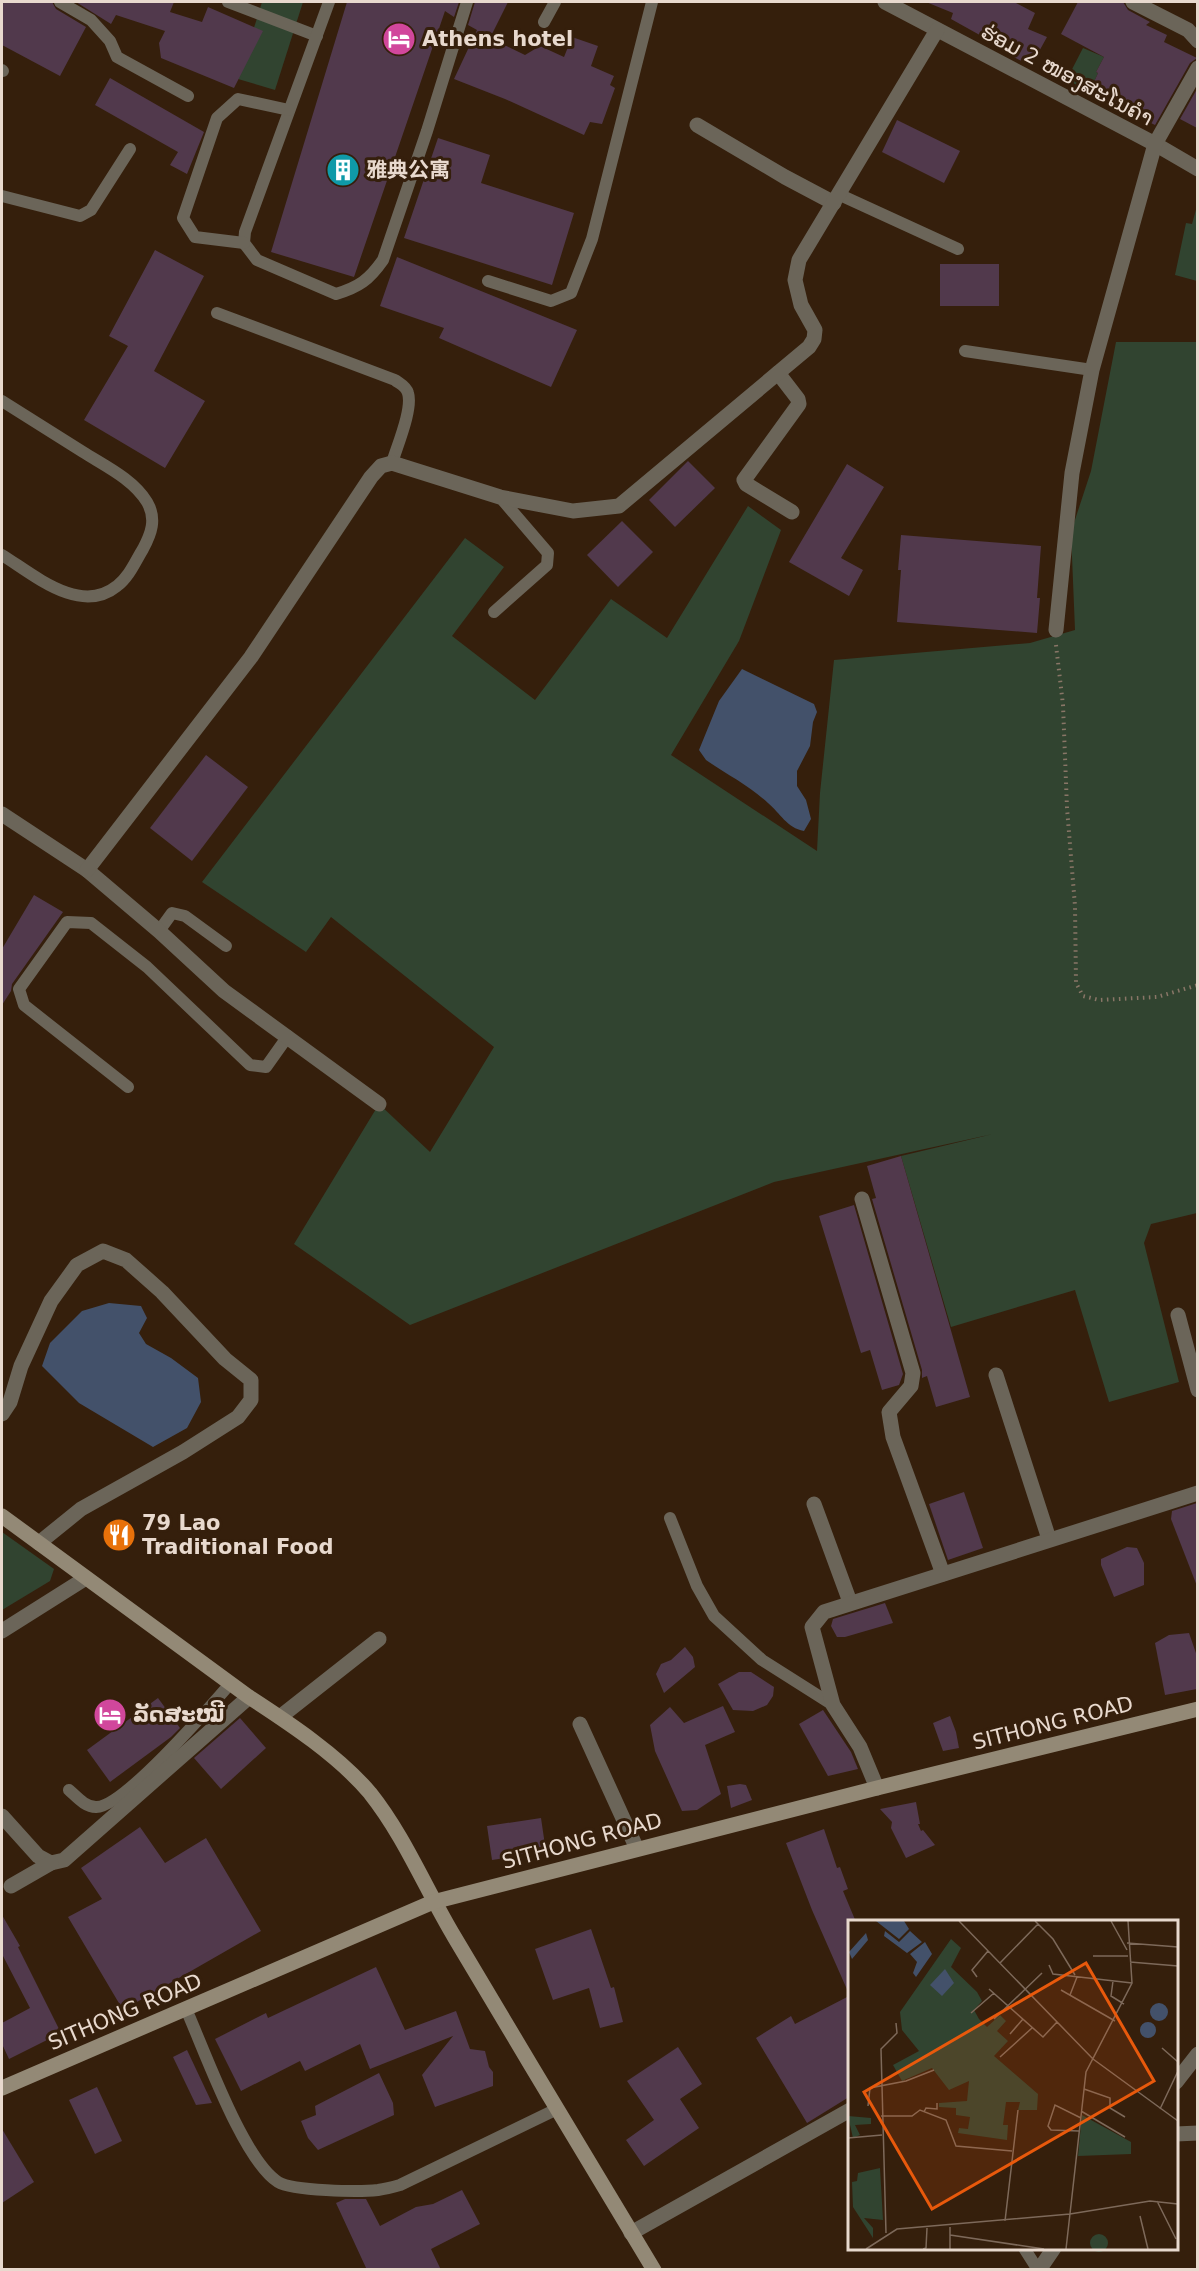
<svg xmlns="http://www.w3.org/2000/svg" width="1199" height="2271" font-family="'DejaVu Sans','Noto Sans SC','Noto Sans Lao',sans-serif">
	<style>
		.green { fill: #314430 }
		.water { fill: #43516a }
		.building { fill: #51394c }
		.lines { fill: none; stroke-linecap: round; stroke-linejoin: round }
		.path { stroke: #897667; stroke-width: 4; stroke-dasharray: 1.5 4.5; stroke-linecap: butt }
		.lane { stroke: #6b6559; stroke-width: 12 }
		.street { stroke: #6b6559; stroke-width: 15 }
		.secondary { stroke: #938976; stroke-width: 15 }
		.labels { text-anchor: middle; stroke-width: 6; stroke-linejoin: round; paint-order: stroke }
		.poi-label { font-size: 21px; font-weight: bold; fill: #e8d9ce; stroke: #351f0c; text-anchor: start }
		.street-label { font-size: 21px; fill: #e8d9ce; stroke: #351f0c }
		.inset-road { fill: none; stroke: #7d695a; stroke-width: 1.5 }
		.view { fill: #e8590c; fill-opacity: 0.15; stroke: #e8590c; stroke-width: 3 }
		.inset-edge { fill: none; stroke: #e8d9ce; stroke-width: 3 }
	</style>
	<rect width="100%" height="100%" fill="#351f0c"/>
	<!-- green -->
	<g class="green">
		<polygon points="262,2 303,2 275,90 238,79"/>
		<polygon points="1083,48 1104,57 1096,72 1098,73 1089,93 1067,79"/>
		<polygon points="1197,206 1197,281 1175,275 1186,223 1192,224"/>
		<polygon points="1116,342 1197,342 1197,1213 1151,1224 1144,1243 1179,1382 1109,1402 1075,1290 951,1327 901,1156 993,1134 774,1182 410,1325 294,1244 379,1104 430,1152 494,1047 331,917 306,952 202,882 465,538 504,567 452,636 535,700 611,599 667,638 748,506 781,530 739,641 671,755 817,851 820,793 834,660 1030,643 1075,630 1071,532 1091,471"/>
		<polygon points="2,1532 54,1569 50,1581 2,1610"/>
	</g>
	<!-- water -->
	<g class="water">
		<path d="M742,669L814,704L817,712L813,722L810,746L797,771V786L806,800L811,819L804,831C787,828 780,813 768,803C750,786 726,774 706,760L699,750L719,701Z"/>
		<polygon points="109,1303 141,1306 147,1318 139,1333 146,1344 171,1358 198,1378 201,1402 187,1428 153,1447 79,1403 42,1366 50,1343 82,1311"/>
	</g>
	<!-- building -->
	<g class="building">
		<polygon points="2,2 52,2 56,9 86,27 60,76 2,45"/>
		<polygon points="76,2 174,2 170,12 202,22 208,7 263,31 234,88 161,58 159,43 165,31 116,15 111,24"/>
		<polygon points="347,2 459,2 454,17 445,11 354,277 271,252"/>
		<polygon points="475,2 508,2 490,38 525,55 540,46 564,57 572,37 598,46 591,66 614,76 610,85 615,88 602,124 590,122 584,135 505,99 454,79 477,30 468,25"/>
		<polygon points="926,2 1014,2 1035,13 1028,29 1047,37 1031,66 1002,51 1003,48 951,19 953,13"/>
		<polygon points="1078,2 1123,2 1128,10 1150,22 1146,25 1167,35 1164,42 1197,58 1190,63 1155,125 1089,93 1098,73 1096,72 1104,57 1061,34"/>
		<polygon points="110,78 204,132 187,174 170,165 178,152 95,105"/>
		<polygon points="1197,89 1197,128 1180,119"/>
		<polygon points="897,120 960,151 944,183 882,152"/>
		<polygon points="438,138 490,155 481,183 574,213 552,285 404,238"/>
		<polygon points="155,250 204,276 154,371 205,401 165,468 84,420 128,346 109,336"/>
		<polygon points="397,257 577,330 551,387 439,338 444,328 380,306"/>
		<rect x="940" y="264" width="59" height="42"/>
		<polygon points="688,461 715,488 675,527 649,500"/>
		<polygon points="847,464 884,487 841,558 863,570 849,596 789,562"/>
		<polygon points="622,521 653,552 618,587 587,555"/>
		<polygon points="901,535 1041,546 1037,598 1040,598 1037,633 897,622 901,570 898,570"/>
		<polygon points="206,755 248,787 192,861 150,828"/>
		<polygon points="34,895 63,912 12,984 11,991 2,1005 2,949"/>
		<polygon points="901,1156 970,1397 936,1407 927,1376 922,1378 922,1370 872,1199 876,1198 867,1166"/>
		<polygon points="854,1205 903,1374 899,1385 882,1390 870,1350 861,1353 819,1216"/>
		<polygon points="964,1492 983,1548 948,1560 929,1504"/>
		<polygon points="1197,1503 1197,1586 1171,1519 1172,1511"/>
		<polygon points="1127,1547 1137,1548 1144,1563 1144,1585 1114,1597 1101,1565 1101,1559"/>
		<polygon points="885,1603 893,1623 845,1637 837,1637 831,1626 833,1619"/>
		<polygon points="1189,1633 1197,1656 1197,1689 1165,1695 1155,1643 1169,1635"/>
		<polygon points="685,1647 693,1657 695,1667 664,1693 656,1674 661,1664 671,1660"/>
		<polygon points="739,1672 751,1672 774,1687 773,1696 767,1705 753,1711 733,1710 718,1684"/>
		<polygon points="158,1698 180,1728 171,1737 110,1782 87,1750"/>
		<polygon points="723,1706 735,1732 705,1745 721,1794 697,1810 682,1811 655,1751 650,1725 670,1707 684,1723"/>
		<polygon points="823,1710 851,1752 858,1769 828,1776 799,1724"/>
		<polygon points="950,1716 956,1732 959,1748 943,1751 933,1723"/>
		<polygon points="240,1718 266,1748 221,1789 194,1758"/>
		<polygon points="740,1784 746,1785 752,1800 731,1808 727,1786"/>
		<polygon points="916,1802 920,1824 918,1824 921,1831 923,1830 935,1845 906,1858 891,1828 892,1822 880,1809"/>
		<polygon points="541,1818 546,1852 534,1847 518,1856 492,1860 487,1826"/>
		<polygon points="140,1827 165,1863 206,1838 261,1931 123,2010 68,1917 102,1899 81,1868"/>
		<polygon points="824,1829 837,1868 840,1867 848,1889 843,1891 856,1922 849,1922 849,1994 812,1910 786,1843"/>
		<polygon points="2,1915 20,1946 18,1947 61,2033 9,2059 2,2044 2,2023 30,2008 3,1956 2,1957"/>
		<polygon points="591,1929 611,1988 614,1987 623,2022 600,2028 589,1988 553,2000 535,1949"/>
		<polygon points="376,1967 405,2030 456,2011 470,2049 485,2051 489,2067 493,2072 493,2086 435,2107 422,2075 453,2036 370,2069 360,2044 305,2071 300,2061 241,2091 215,2039 266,2013 268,2018"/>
		<polygon points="849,1996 849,2097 807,2123 756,2038 791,2016 795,2024"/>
		<polygon points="678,2047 702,2084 680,2099 699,2128 644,2166 626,2140 654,2120 627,2081"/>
		<polygon points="187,2050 212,2103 196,2105 173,2057"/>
		<polygon points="379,2073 393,2103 394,2115 318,2150 308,2138 301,2121 316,2115 315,2106"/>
		<polygon points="97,2087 122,2141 95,2154 69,2100"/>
		<polygon points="2,2129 34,2182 2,2203"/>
		<polygon points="462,2190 480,2224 431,2249 441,2270 367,2270 336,2203 345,2199 366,2199 380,2226 416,2207 433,2204"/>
	</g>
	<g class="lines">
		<!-- path -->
		<polyline class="path" points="1056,645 1063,705 1067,808 1075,906 1076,983 1083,996 1099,1000 1157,997 1198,985"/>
		<!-- lane -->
		<g class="lane">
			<polyline points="60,2 91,20 110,41 117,57 188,96"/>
			<polyline points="228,2 317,36"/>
			<path d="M329,2L245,232L244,243L257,260L336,294C359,287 369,280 383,260L427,131L467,2"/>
			<polyline points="544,22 555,2"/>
			<polyline points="2,70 3,71"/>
			<polyline points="838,194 958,249"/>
			<polyline points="2,196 80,216 91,210 130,149"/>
			<polyline points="244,243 195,237 183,218 217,118 238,99 289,110"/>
			<polyline points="488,281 551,301 571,293 592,239 652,2"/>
			<path d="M217,313L395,380C400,384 406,386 408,393C413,409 397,446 392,463"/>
			<polyline points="965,351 1092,370"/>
			<path d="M2,401C29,418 56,435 83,452C105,466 133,479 147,502C157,519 151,534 143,549C135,562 129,577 117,586C80,616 33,574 2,555"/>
			<polyline points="494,612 547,565 548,553 500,497"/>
			<polyline points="159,931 172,913 185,916 226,946"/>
			<polyline points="128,1087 24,1005 19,989 67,922 91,923 147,967 250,1065 266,1067 288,1036"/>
			<polyline points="670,1518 697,1586 714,1616 762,1660 833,1705"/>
			<path d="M69,1790C77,1797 85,1807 96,1807C123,1808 210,1707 230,1684"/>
			<path d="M186,2009C204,2049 243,2160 278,2182C293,2191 359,2192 378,2190C385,2189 393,2187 400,2185L557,2109"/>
			<polyline points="1024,2248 1038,2270"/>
		</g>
		<!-- street -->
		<g class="street">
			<polyline points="885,2 1155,144 1198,169"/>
			<polyline points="1133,2 1188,30 1198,41"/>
			<polyline points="697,125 785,177 834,203"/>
			<polyline points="778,373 798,399 799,404 744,480 746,484 792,512"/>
			<polyline points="1056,630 1072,473 1092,370 1155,144 1198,68"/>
			<polyline points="2,814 87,870 159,931 224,991 379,1104"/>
			<polyline points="87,870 251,657 371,477 381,466 392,463 500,497 573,511 619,506 809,347 814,339 815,330 801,305 795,280 799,260 937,30"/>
			<polyline points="862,1199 913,1373 911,1386 889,1412 893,1437 943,1574"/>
			<polyline points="1178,1315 1198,1390"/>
			<polyline points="996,1375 1049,1539"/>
			<polyline points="2,1414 10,1402 21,1366 51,1301 77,1265 103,1251 126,1260 162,1292 225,1359 251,1380 251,1400 238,1417 183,1452 81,1509 39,1543"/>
			<polyline points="814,1504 850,1602"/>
			<polyline points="2,1631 86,1578"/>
			<polyline points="280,1717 379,1639"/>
			<polyline points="580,1724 637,1849"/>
			<polyline points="877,1788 860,1747 833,1705 812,1627 824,1612 1198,1493"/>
			<polyline points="2,1816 38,1856 51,1863 64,1860 249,1697"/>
			<polyline points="11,1886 51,1863"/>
			<polyline points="1176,2082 1198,2054"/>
			<polyline points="1176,2134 1198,2133"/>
			<polyline points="631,2233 850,2110"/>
			<polyline points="1039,2270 1054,2248"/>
		</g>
		<!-- secondary -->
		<g class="secondary">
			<path d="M2,1516L249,1697C289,1723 339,1756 370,1793C405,1837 426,1890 455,1938C521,2049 587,2159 654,2270"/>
			<polyline points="2,2088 433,1902 877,1788 1198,1709"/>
		</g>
	</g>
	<!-- icons -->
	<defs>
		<g id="hotel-disc" transform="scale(1.725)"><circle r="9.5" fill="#d1479c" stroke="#351f0c"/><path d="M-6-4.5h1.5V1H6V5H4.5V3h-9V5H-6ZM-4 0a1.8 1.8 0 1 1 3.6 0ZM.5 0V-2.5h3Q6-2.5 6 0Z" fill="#fff"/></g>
		<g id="building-disc" transform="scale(1.725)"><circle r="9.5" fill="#0f9aa8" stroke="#351f0c"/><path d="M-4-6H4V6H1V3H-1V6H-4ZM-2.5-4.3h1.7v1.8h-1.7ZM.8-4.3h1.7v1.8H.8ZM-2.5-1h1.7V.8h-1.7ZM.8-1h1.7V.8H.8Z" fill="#fff"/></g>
		<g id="restaurant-disc" transform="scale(1.725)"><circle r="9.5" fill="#e8710a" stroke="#351f0c"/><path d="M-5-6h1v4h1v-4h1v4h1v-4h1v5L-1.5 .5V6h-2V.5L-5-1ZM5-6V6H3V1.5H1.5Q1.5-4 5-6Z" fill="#fff"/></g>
	</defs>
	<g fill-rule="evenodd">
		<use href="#hotel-disc" x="399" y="39"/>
		<use href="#building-disc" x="343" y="170"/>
		<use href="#restaurant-disc" x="119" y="1535"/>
		<use href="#hotel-disc" x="110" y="1715"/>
	</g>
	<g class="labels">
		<!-- poi labels -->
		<g class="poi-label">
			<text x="422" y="46">Athens hotel</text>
			<text x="366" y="177">雅典公寓</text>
			<text x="142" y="1530">79 Lao<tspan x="142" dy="24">Traditional Food</tspan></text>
			<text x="133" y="1722">ລັດສະໝີ</text>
		</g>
		<!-- street labels -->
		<g class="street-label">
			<text transform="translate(1067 75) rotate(28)" y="7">ຮ່ອມ 2 ໜອງສະໂນຄໍາ</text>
			<text transform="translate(1053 1723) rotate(-14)" y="7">SITHONG ROAD</text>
			<text transform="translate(582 1841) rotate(-15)" y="7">SITHONG ROAD</text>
			<text transform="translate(125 2012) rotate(-23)" y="7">SITHONG ROAD</text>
		</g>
	</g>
	<!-- overview -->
	<g transform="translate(848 1920)">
		<rect width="330" height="330" fill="#351f0c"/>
		<path d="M103,19L113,28L103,47L129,72L134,81L126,90L131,99L139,107L152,95L158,101L149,111L160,121L146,136L190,174L189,190H170L172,182H158L155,205H160L159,220L110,213L111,208L120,209L122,197L108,195V188L91,187V183L119,181L121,161L101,170L84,148L54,161L45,145L71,131L54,110L52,92ZM234,195L283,222V234L230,236ZM0,196L23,198V204L7,205L12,215L5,218ZM32,248L35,300L16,298L25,308V318L5,287L4,262L9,261L10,253ZM242 323a9 9 0 1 1 18 0a9 9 0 1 1-18 0Z" fill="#314430"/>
		<path d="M28,1H56L61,9L51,19ZM37,11L51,22L62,11L74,22L59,33L36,16ZM18,13L20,20L4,39L1,32ZM77,22L84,34L68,57L65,53L69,42L62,34ZM97,49L106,63L94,76L82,65ZM302 92a9 9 0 1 1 18 0a9 9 0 1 1-18 0ZM292 110a8 8 0 1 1 16 0a8 8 0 1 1-16 0Z" fill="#43516a"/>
		<path class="inset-road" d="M111,1L245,139L330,201M187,1L205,19L227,55M263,1L279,30M279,23L330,27M245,36H280M282,42L330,46M152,43L190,4M201,45L205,54L284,63M129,57L124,50L140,31M265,61L263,76L276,84M141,69L195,117L209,102M213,70L267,101M222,75L229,57M123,93L146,73M146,99L194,53M162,114L175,99M314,128L330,142M152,137L184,108M236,169L262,178V188L277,197M20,186L22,168L58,161L86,150M312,189L330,151M233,191L277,217M76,192L78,188L89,189V183M33,196H64L72,190L98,200L108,226L164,231M231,211L203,210L200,206L207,185L233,198M0,218L34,215M309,281L328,319M292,296L300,329M157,301L170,190M102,307V329M38,313L33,129L49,113L48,103M102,315L196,329M18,329L49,309L222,294L302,281L330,284M75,329L78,328L79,308M218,329L238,152L284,63L280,1"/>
		<path class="view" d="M238,43L306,161L84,289L16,172Z"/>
		<rect width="330" height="330" class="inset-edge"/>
	</g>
	<!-- border -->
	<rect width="1199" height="2271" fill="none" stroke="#e8d9ce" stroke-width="6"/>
</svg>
